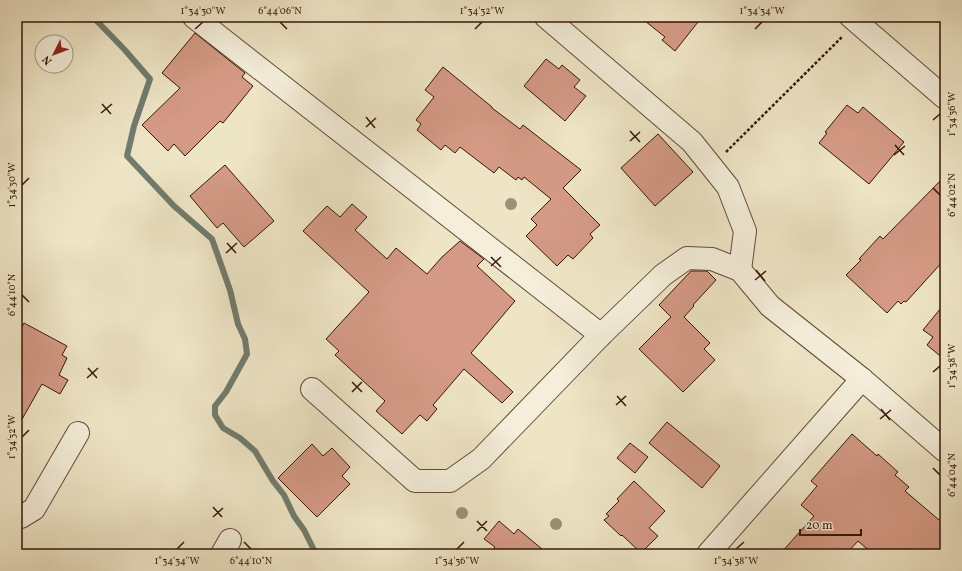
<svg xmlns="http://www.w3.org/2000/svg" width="962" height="571" font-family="Vollkorn,serif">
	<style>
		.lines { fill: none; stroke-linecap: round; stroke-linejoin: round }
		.stream { stroke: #717c6e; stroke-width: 6 }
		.building { fill: #d49a85; stroke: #361707 }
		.minor-casing { stroke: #644a37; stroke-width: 24 }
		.path { stroke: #361707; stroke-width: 2.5; stroke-dasharray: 3 2; stroke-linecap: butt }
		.minor { stroke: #f4eeda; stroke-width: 22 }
		.tree { fill: #9e9075 }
		.ticks { fill: none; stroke: #361707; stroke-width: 1.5 }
		.neatline { fill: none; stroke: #361707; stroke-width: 1.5 }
		.ticks-label { font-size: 10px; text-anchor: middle; fill: #361707 }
	</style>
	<rect width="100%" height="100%" fill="#eee5c6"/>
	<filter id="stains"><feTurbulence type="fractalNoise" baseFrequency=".005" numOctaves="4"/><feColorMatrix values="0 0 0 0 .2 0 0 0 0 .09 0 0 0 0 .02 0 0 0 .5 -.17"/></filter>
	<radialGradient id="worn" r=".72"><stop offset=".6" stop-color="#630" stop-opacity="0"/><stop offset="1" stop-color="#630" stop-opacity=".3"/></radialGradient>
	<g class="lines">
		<!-- stream -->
		<polyline class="stream" points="93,17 124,49 150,79 134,126 127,156 174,206 212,239 230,290 238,324 245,339 247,354 226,392 215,406 215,415 223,428 240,438 255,451 273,481 284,495 294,516 304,530 316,554"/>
	</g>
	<!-- building -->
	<g class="building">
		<polygon points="640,17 702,17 675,51 662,40 665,37"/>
		<polygon points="195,33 245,73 242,77 253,86 223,123 220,121 185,156 174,144 168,151 142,125 180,88 162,73"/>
		<polygon points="546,59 559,69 562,65 580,80 574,87 586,96 565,121 524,86"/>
		<polygon points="443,67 492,107 492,108 520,129 523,125 581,170 563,188 600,225 590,234 593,238 573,259 568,255 557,266 526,236 537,225 531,219 551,199 524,177 522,180 518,177 516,180 499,167 494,173 460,147 455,153 445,145 441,150 417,130 421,124 416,120 434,97 425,90"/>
		<polygon points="847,105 858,113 863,107 904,142 869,184 819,143 827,133 825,132"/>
		<polygon points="658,134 693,172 655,206 621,168"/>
		<polygon points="225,165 274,221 244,247 223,223 217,228 190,196"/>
		<polygon points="945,176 945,259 906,302 904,301 901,304 898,301 887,313 846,275 861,260 859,259 880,236 883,239"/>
		<polygon points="352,204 367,217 355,230 387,259 396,248 427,274 442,257 460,241 484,259 477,266 515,301 471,353 513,392 502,403 464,369 433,405 437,409 427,421 420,415 402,434 376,411 385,401 335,355 339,351 326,339 369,292 303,231 327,206 340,217"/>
		<polygon points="691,271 707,271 716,280 693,305 694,306 684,317 710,343 704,349 715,360 683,392 639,349 671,317 659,305"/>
		<polygon points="945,303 945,360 927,345 933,337 923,330"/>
		<polygon points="24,323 67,346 62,355 67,358 59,375 68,380 60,394 42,384 17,428 17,336"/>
		<polygon points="667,422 720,466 702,488 649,443"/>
		<polygon points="852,434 877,456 878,454 898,472 895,475 909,487 905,491 945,525 945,554 873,554 858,541 846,554 780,554 814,516 801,505 817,486 811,481"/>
		<polygon points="630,443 648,457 635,473 617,458"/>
		<polygon points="312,444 323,456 332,448 350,467 342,476 350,484 317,517 278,478"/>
		<polygon points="634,481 665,511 649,528 658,536 641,553 622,535 621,536 604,520 609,516 606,514 619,501 617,499"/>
		<polygon points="499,521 514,534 518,529 548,554 489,554 495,547 484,539"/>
	</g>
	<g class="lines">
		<!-- minor casing -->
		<g class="minor-casing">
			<g id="minor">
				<polyline points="194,17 601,335"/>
				<polyline points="546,17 692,142 728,187 745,231 740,270"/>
				<polyline points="851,17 945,98"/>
				<polyline points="312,389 415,481 450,481 481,459 601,335 663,275 687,258 712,259 740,270 770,306 862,379 945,451"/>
				<polyline points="17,516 21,517 34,509 78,433"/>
				<polyline points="222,554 230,540"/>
				<polyline points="708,554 862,379"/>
			</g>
		</g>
		<!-- path -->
		<polyline class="path" points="726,152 842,37"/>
		<!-- minor -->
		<use href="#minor" class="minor"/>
	</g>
	<!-- trees -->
	<g class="tree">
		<circle cx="511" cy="204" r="6"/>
		<circle cx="462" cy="513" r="6"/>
		<circle cx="556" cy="524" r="6"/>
	</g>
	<!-- ticks -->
	<path class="ticks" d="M280,22L287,29M195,29L203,22M475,29L482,22M755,29L762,22M102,104L111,114M101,113L112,104M366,117L375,128M933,120L940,114M366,127L376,118M630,131L640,142M630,141L640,132M895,145L904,155M894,155L905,146M22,185L29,178M933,188L940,195M227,243L236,253M226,253L237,243M491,257L501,267M491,266L501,257M756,270L765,281M755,280L766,271M22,295L29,302M88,368L97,378M933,372L940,366M87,378L98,368M352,382L362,392M352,392L362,382M617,396L626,406M616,405L626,396M881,409L890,420M880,419L891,410M22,437L29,430M933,468L940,475M213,507L222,517M213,517L223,508M477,521L487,531M477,531L487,521M244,542L251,549M177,549L184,542M457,549L464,542M736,549L744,542"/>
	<!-- margin -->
	<rect width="962" height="571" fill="none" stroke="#eee5c6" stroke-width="44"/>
	<!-- north arrow -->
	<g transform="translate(54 54) rotate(228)"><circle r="19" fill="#f4eeda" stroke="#a89886"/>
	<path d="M0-3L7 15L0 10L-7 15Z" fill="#8f2418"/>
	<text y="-6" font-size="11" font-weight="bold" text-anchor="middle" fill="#361707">N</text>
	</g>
	<!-- scale -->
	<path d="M800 529v6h61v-6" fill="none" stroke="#361707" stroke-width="2"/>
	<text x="806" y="529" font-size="12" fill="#361707" stroke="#f4eeda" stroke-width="3" paint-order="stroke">20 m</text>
	<rect x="22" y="22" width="918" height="527" class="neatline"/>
	<g class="ticks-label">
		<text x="203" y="14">1°34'30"W</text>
		<text x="280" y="14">6°44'06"N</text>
		<text x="482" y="14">1°34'32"W</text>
		<text x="762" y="14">1°34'34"W</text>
		<text transform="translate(951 114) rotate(-90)" y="4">1°34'36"W</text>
		<text transform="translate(11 185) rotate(-90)" y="4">1°34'30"W</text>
		<text transform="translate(951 195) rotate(-90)" y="4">6°44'02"N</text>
		<text transform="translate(11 295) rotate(-90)" y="4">6°44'10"N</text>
		<text transform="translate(951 366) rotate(-90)" y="4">1°34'38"W</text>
		<text transform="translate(11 437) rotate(-90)" y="4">1°34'32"W</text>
		<text transform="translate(951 475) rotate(-90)" y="4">6°44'04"N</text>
		<text x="177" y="564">1°34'34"W</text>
		<text x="251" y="564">6°44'10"N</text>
		<text x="457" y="564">1°34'36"W</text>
		<text x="736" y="564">1°34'38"W</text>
	</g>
	<rect width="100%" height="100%" filter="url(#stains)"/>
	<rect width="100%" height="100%" fill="url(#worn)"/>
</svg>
